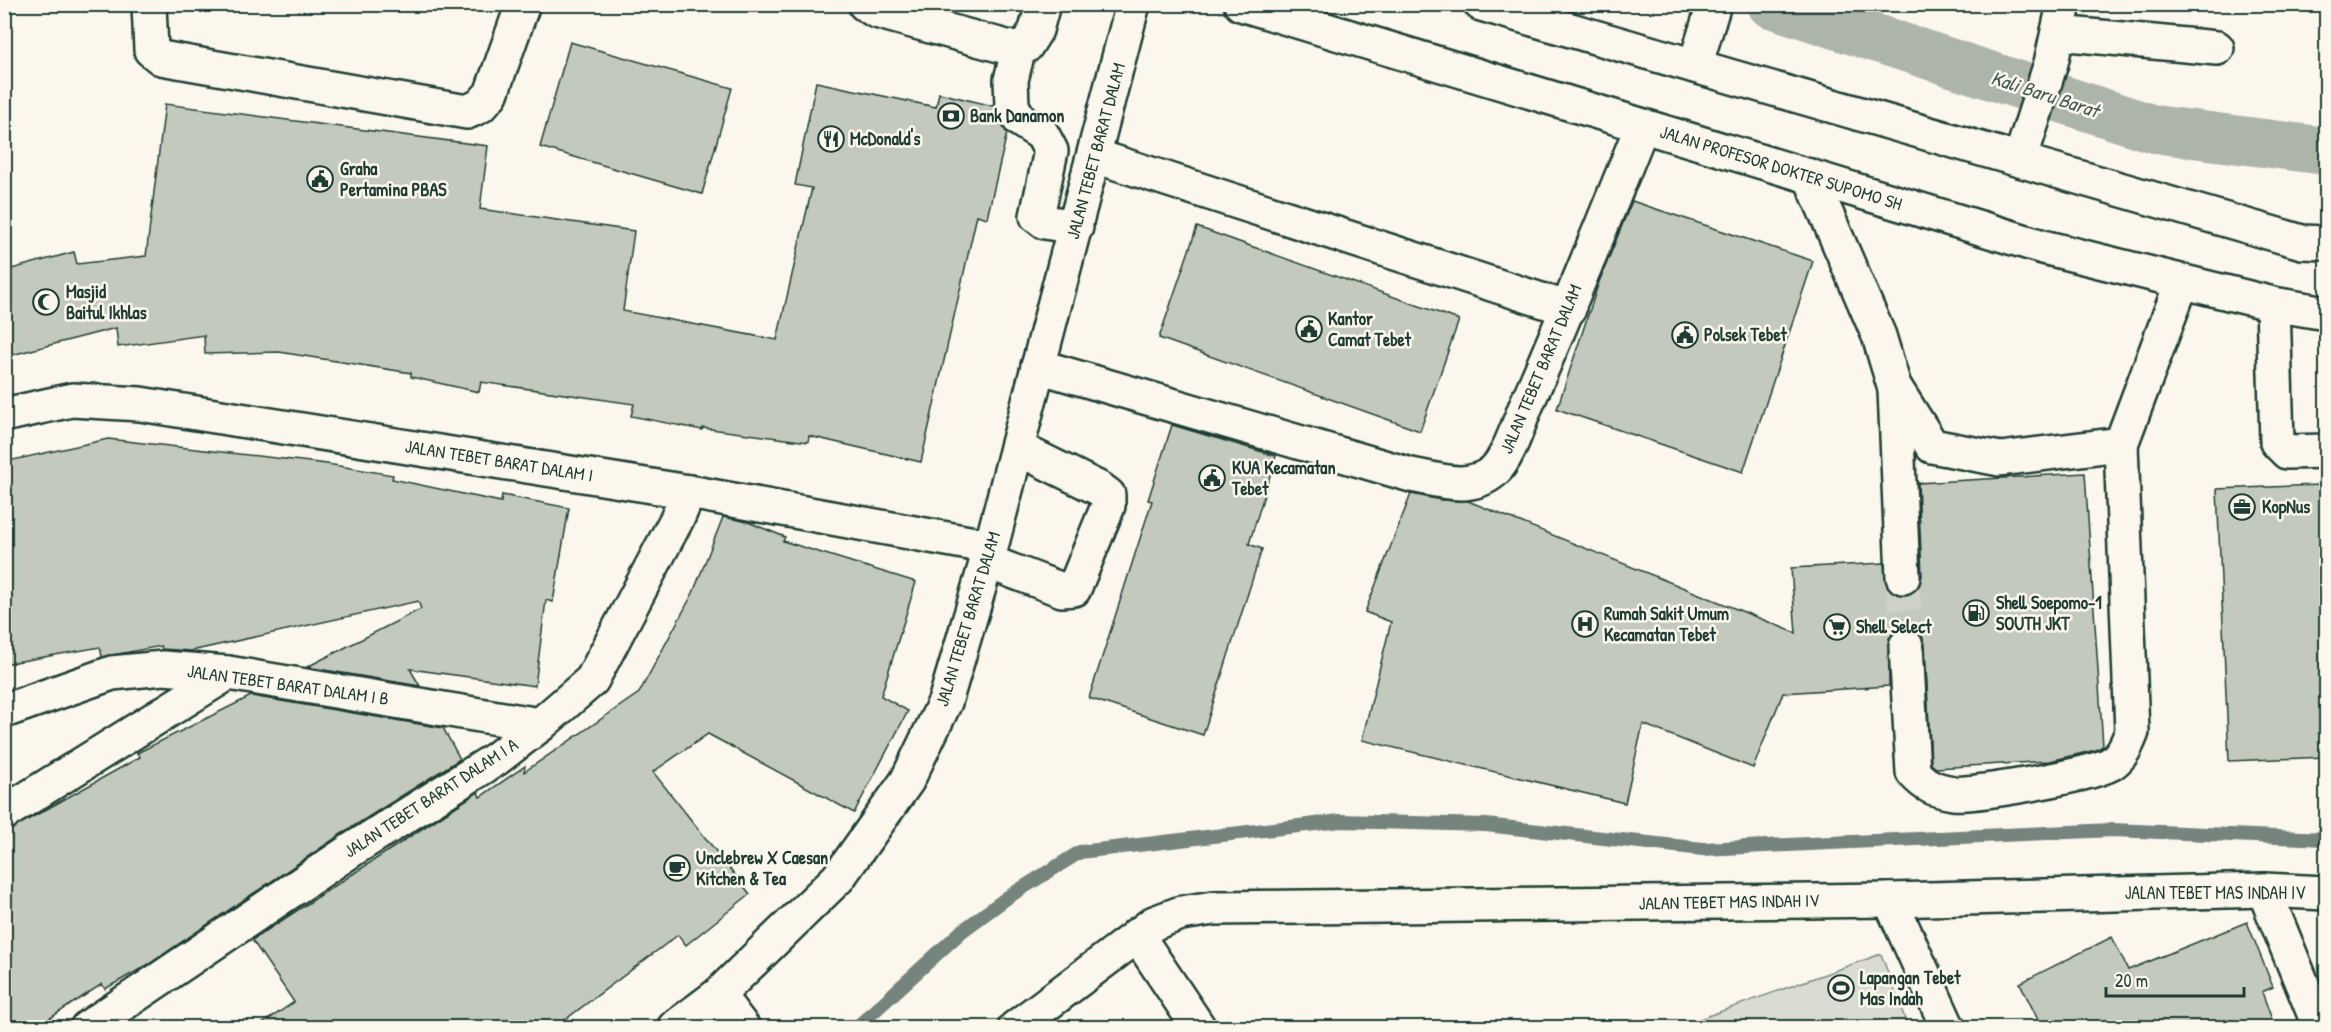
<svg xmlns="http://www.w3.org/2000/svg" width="2331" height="1032" font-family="'Patrick Hand',sans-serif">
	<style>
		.park { fill: #dbdcd1; stroke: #7d8c82; stroke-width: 1.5 }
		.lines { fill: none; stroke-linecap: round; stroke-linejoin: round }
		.stream { stroke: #74847b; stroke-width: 14 }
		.canal { stroke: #adb4aa; stroke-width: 48 }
		.building { fill: #c4c9be; stroke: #1f3d34; stroke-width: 1.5 }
		.minor-tunnel { stroke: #cfd2c7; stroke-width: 33; stroke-dasharray: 33 16; stroke-linecap: butt }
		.minor-casing { stroke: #1f3d34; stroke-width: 38 }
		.major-casing { stroke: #1f3d34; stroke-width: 38 }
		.minor { stroke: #fbf7ec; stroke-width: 33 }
		.major { stroke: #fbf7ec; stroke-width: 33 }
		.labels { text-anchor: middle; stroke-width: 5; stroke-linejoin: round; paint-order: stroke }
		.poi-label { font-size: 18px; font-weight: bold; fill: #1f3d34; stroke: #fbf7ec; text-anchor: start }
		.street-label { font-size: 18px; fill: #1f3d34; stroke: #fbf7ec }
		.water-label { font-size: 20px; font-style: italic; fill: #425b52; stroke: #fbf7ec }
	</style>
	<rect width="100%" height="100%" fill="#fbf7ec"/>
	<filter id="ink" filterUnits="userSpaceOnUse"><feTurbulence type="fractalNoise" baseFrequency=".0167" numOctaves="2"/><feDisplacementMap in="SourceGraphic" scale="12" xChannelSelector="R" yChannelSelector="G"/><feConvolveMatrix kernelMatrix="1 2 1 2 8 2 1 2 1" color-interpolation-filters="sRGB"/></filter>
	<g filter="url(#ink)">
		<!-- park -->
		<polygon class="park" points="1881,954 1908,1027 1696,1027 1694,1021"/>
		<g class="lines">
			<!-- stream -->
			<polyline class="stream" points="856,1028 962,931 1008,897 1080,852 1340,821 1486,825 1703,849 2113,830 2326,839"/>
			<!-- canal -->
			<polyline class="canal" points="1771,4 2154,129 2326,151"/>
		</g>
		<!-- building -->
		<g class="building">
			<polygon points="570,42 732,88 702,194 540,147"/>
			<polygon points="816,82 936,107 939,93 993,106 1007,133 987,218 977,215 921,462 809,436 808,442 703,428 702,430 631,416 634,404 481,382 479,392 411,377 411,373 279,352 205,354 204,335 118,347 116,328 4,357 4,271 74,252 77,264 146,256 165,104 488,146 480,209 634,231 623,311 777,340 812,188 795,185"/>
			<polygon points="1632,201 1813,261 1743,472 1557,409 1599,282"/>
			<polygon points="1197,227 1459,320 1420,431 1159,338"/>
			<polygon points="1172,425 1276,456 1249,544 1262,549 1203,735 1089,698 1152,501 1148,500"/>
			<polygon points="108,439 327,464 393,475 392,479 501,502 502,495 569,508 553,602 546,600 535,686 410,669 420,686 307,667 421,609 418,601 191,651 162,649 161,646 102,657 100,647 4,664 4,462"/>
			<polygon points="2085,473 2103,746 2096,750 2049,761 1936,768 1931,764 1925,644 1922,636 1915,630 1906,627 1895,631 1889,638 1889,686 1783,693 1753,768 1643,724 1625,803 1362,740 1391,622 1365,612 1411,494 1441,500 1468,501 1796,633 1791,568 1884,563 1887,587 1894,593 1904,596 1913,593 1919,586 1922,576 1918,483"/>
			<polygon points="2321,485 2326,608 2326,757 2229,761 2217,489"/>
			<polygon points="723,517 748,522 785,537 783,541 916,582 881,696 908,711 854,813 708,734 653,772 750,894 686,945 678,935 554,1028 256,1028 294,1002 252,940 478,792 480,797 525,766 524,772 639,693 693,593"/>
			<polygon points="251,696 443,728 460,759 343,833 149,964 105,989 102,984 35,1028 4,1028 4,833 140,757 137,753"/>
			<polygon points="2247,922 2273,987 2262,992 2275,1028 2042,1028 2020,983 2112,937 2128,970"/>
		</g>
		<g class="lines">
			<!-- minor-tunnel -->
			<polyline class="minor-tunnel" points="1903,577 1906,646"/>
			<!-- minor casing -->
			<g class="minor-casing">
				<g id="minor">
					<polyline points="149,4 151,50 161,58 467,112 480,106 491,94 523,4"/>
					<polyline points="865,4 876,11 1010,48 1026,46 1036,30 1043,4"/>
					<polyline points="2058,33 2217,48"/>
					<polyline points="1019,47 1011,80 1012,106 1020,120 1042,134 1051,151 1037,216 1045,222 1076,227"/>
					<polyline points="1695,66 1714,4"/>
					<polyline points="1095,156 1569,309"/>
					<polyline points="2020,160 2051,63 2064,4"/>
					<polyline points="1810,176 1879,336 1894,386 1932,446 2000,459 2121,444 2182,282"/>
					<polyline points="2273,304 2277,442 2287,452 2326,451"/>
					<path d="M1038,366L1411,475C1439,480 1470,492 1494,471C1509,458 1520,419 1528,401C1568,310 1605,218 1642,126"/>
					<polyline points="1895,390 1903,577"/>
					<polyline points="4,415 72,400 140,404 689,492 991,547"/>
					<polyline points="986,561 1062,590 1074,589 1108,506 1108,495 1100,489 1017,448"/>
					<path d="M1906,646L1913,772C1925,786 1935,790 1953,793C1971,796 2099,774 2112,763C2123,755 2127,744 2132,732L2121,444"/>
					<polyline points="4,711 112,673 163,668 228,673 540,725"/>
					<polyline points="4,813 228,673"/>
					<polyline points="2264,890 2320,1028"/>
					<polyline points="1890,900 1948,1028"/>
					<polyline points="1137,935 1199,1028"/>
					<polyline points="718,995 743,1028"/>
					<polyline points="87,1028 353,849 496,759 540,725 592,680 678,517 689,492"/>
					<polyline points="674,1028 718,995 838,878 907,781 945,702 991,547 1133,4"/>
					<polyline points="1015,1028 1154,923 1181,913 1214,908 1890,900 2264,890 2326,893"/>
				</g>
			</g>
			<!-- major casing -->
			<g class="major-casing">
				<g id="major">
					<polyline points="1241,4 2043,247 2273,304 2326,313"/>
					<polyline points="1481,4 2302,242 2326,243"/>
				</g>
			</g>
			<!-- minor -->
			<use href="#minor" class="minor"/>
			<!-- major -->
			<use href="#major" class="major"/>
		</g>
	</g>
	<!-- icons -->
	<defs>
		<g id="bank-ring" transform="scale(1.35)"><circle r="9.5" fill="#fbf7ec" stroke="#1f3d34" stroke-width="1.5"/><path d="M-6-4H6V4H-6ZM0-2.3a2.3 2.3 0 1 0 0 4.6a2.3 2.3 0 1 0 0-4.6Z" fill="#1f3d34"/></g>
		<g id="restaurant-ring" transform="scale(1.35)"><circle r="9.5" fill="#fbf7ec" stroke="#1f3d34" stroke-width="1.5"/><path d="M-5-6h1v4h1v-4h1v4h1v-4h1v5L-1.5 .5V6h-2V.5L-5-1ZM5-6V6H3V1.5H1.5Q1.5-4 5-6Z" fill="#1f3d34"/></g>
		<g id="civic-ring" transform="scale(1.35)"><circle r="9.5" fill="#fbf7ec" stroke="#1f3d34" stroke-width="1.5"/><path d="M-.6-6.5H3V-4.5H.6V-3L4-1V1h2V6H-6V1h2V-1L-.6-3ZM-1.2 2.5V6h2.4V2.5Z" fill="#1f3d34"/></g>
		<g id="mosque-ring" transform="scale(1.35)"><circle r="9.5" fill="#fbf7ec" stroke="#1f3d34" stroke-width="1.5"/><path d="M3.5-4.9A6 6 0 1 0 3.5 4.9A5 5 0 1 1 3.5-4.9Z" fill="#1f3d34"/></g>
		<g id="office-ring" transform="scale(1.35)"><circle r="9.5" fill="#fbf7ec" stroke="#1f3d34" stroke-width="1.5"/><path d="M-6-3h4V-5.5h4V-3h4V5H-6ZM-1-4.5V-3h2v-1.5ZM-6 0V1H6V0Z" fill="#1f3d34"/></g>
		<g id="fuel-ring" transform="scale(1.35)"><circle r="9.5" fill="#fbf7ec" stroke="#1f3d34" stroke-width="1.5"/><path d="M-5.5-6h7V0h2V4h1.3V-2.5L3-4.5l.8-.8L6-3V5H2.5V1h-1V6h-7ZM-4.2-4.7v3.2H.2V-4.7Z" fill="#1f3d34"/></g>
		<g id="hospital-ring" transform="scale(1.35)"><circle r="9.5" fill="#fbf7ec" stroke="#1f3d34" stroke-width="1.5"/><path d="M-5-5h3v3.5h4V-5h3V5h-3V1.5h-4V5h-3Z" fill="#1f3d34"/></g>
		<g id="supermarket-ring" transform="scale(1.35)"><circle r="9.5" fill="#fbf7ec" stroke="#1f3d34" stroke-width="1.5"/><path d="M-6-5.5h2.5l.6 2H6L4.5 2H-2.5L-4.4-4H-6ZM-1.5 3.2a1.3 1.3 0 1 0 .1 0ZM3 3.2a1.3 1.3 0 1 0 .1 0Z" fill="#1f3d34"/></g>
		<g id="cafe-ring" transform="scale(1.35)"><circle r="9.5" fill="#fbf7ec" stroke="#1f3d34" stroke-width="1.5"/><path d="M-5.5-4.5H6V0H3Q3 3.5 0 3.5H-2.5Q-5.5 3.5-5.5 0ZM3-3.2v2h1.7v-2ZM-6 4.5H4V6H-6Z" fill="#1f3d34"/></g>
		<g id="stadium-ring" transform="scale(1.35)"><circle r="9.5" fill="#fbf7ec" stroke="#1f3d34" stroke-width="1.5"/><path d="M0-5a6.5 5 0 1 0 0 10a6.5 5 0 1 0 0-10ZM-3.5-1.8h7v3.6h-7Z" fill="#1f3d34"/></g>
	</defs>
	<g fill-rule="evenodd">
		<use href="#bank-ring" x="951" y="116"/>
		<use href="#restaurant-ring" x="831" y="139"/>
		<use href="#civic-ring" x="320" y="179"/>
		<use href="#mosque-ring" x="46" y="302"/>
		<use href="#civic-ring" x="1309" y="329"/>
		<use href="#civic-ring" x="1685" y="335"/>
		<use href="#civic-ring" x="1212" y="478"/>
		<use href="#office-ring" x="2242" y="507"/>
		<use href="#fuel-ring" x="1976" y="613"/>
		<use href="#hospital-ring" x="1585" y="624"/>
		<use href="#supermarket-ring" x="1837" y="627"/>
		<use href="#cafe-ring" x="677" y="868"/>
		<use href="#stadium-ring" x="1841" y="988"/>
	</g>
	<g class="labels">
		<!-- poi labels -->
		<g class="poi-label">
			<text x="970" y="122">Bank Danamon</text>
			<text x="850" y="145">McDonald's</text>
			<text x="340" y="175">Graha<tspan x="340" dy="21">Pertamina PBAS</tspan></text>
			<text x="66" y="298">Masjid<tspan x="66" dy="21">Baitul Ikhlas</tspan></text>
			<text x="1328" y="325">Kantor<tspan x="1328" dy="21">Camat Tebet</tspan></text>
			<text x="1704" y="341">Polsek Tebet</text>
			<text x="1232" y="474">KUA Kecamatan<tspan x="1232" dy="21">Tebet</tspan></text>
			<text x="2262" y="513">KopNus</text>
			<text x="1996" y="609">Shell Soepomo-1<tspan x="1996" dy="21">SOUTH JKT</tspan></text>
			<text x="1604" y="620">Rumah Sakit Umum<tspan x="1604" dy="21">Kecamatan Tebet</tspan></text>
			<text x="1856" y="633">Shell Select</text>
			<text x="696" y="864">Unclebrew X Caesan<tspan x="696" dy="21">Kitchen &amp; Tea</tspan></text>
			<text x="1860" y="984">Lapangan Tebet<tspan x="1860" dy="21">Mas Indah</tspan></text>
		</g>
		<!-- street labels -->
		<g class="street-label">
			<text transform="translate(1096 151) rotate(-75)" y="6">JALAN TEBET BARAT DALAM</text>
			<text transform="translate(1781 168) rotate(17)" y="6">JALAN PROFESOR DOKTER SUPOMO SH</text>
			<text transform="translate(1541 369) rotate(-67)" y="6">JALAN TEBET BARAT DALAM</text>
			<text transform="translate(499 461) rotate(9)" y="6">JALAN TEBET BARAT DALAM I</text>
			<text transform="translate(968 619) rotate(-73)" y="6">JALAN TEBET BARAT DALAM</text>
			<text transform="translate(288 685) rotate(8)" y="6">JALAN TEBET BARAT DALAM I B</text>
			<text transform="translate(431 798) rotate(-33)" y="6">JALAN TEBET BARAT DALAM I A</text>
			<text x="2215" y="899">JALAN TEBET MAS INDAH IV</text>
			<text transform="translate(1729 902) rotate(-1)" y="6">JALAN TEBET MAS INDAH IV</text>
		</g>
		<!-- water labels -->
		<g class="water-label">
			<text transform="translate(2045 94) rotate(18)" y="7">Kali Baru Barat</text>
		</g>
	</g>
	<!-- margin -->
	<rect width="2331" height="1032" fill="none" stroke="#fbf7ec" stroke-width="24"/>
	<rect x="12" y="12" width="2307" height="1008" fill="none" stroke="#1f3d34" stroke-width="2" filter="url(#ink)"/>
	<!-- scale -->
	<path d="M2106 987v9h138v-9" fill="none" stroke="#1f3d34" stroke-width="3"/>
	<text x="2115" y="987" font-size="18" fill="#1f3d34" stroke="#fbf7ec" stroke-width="4.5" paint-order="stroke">20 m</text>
</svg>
